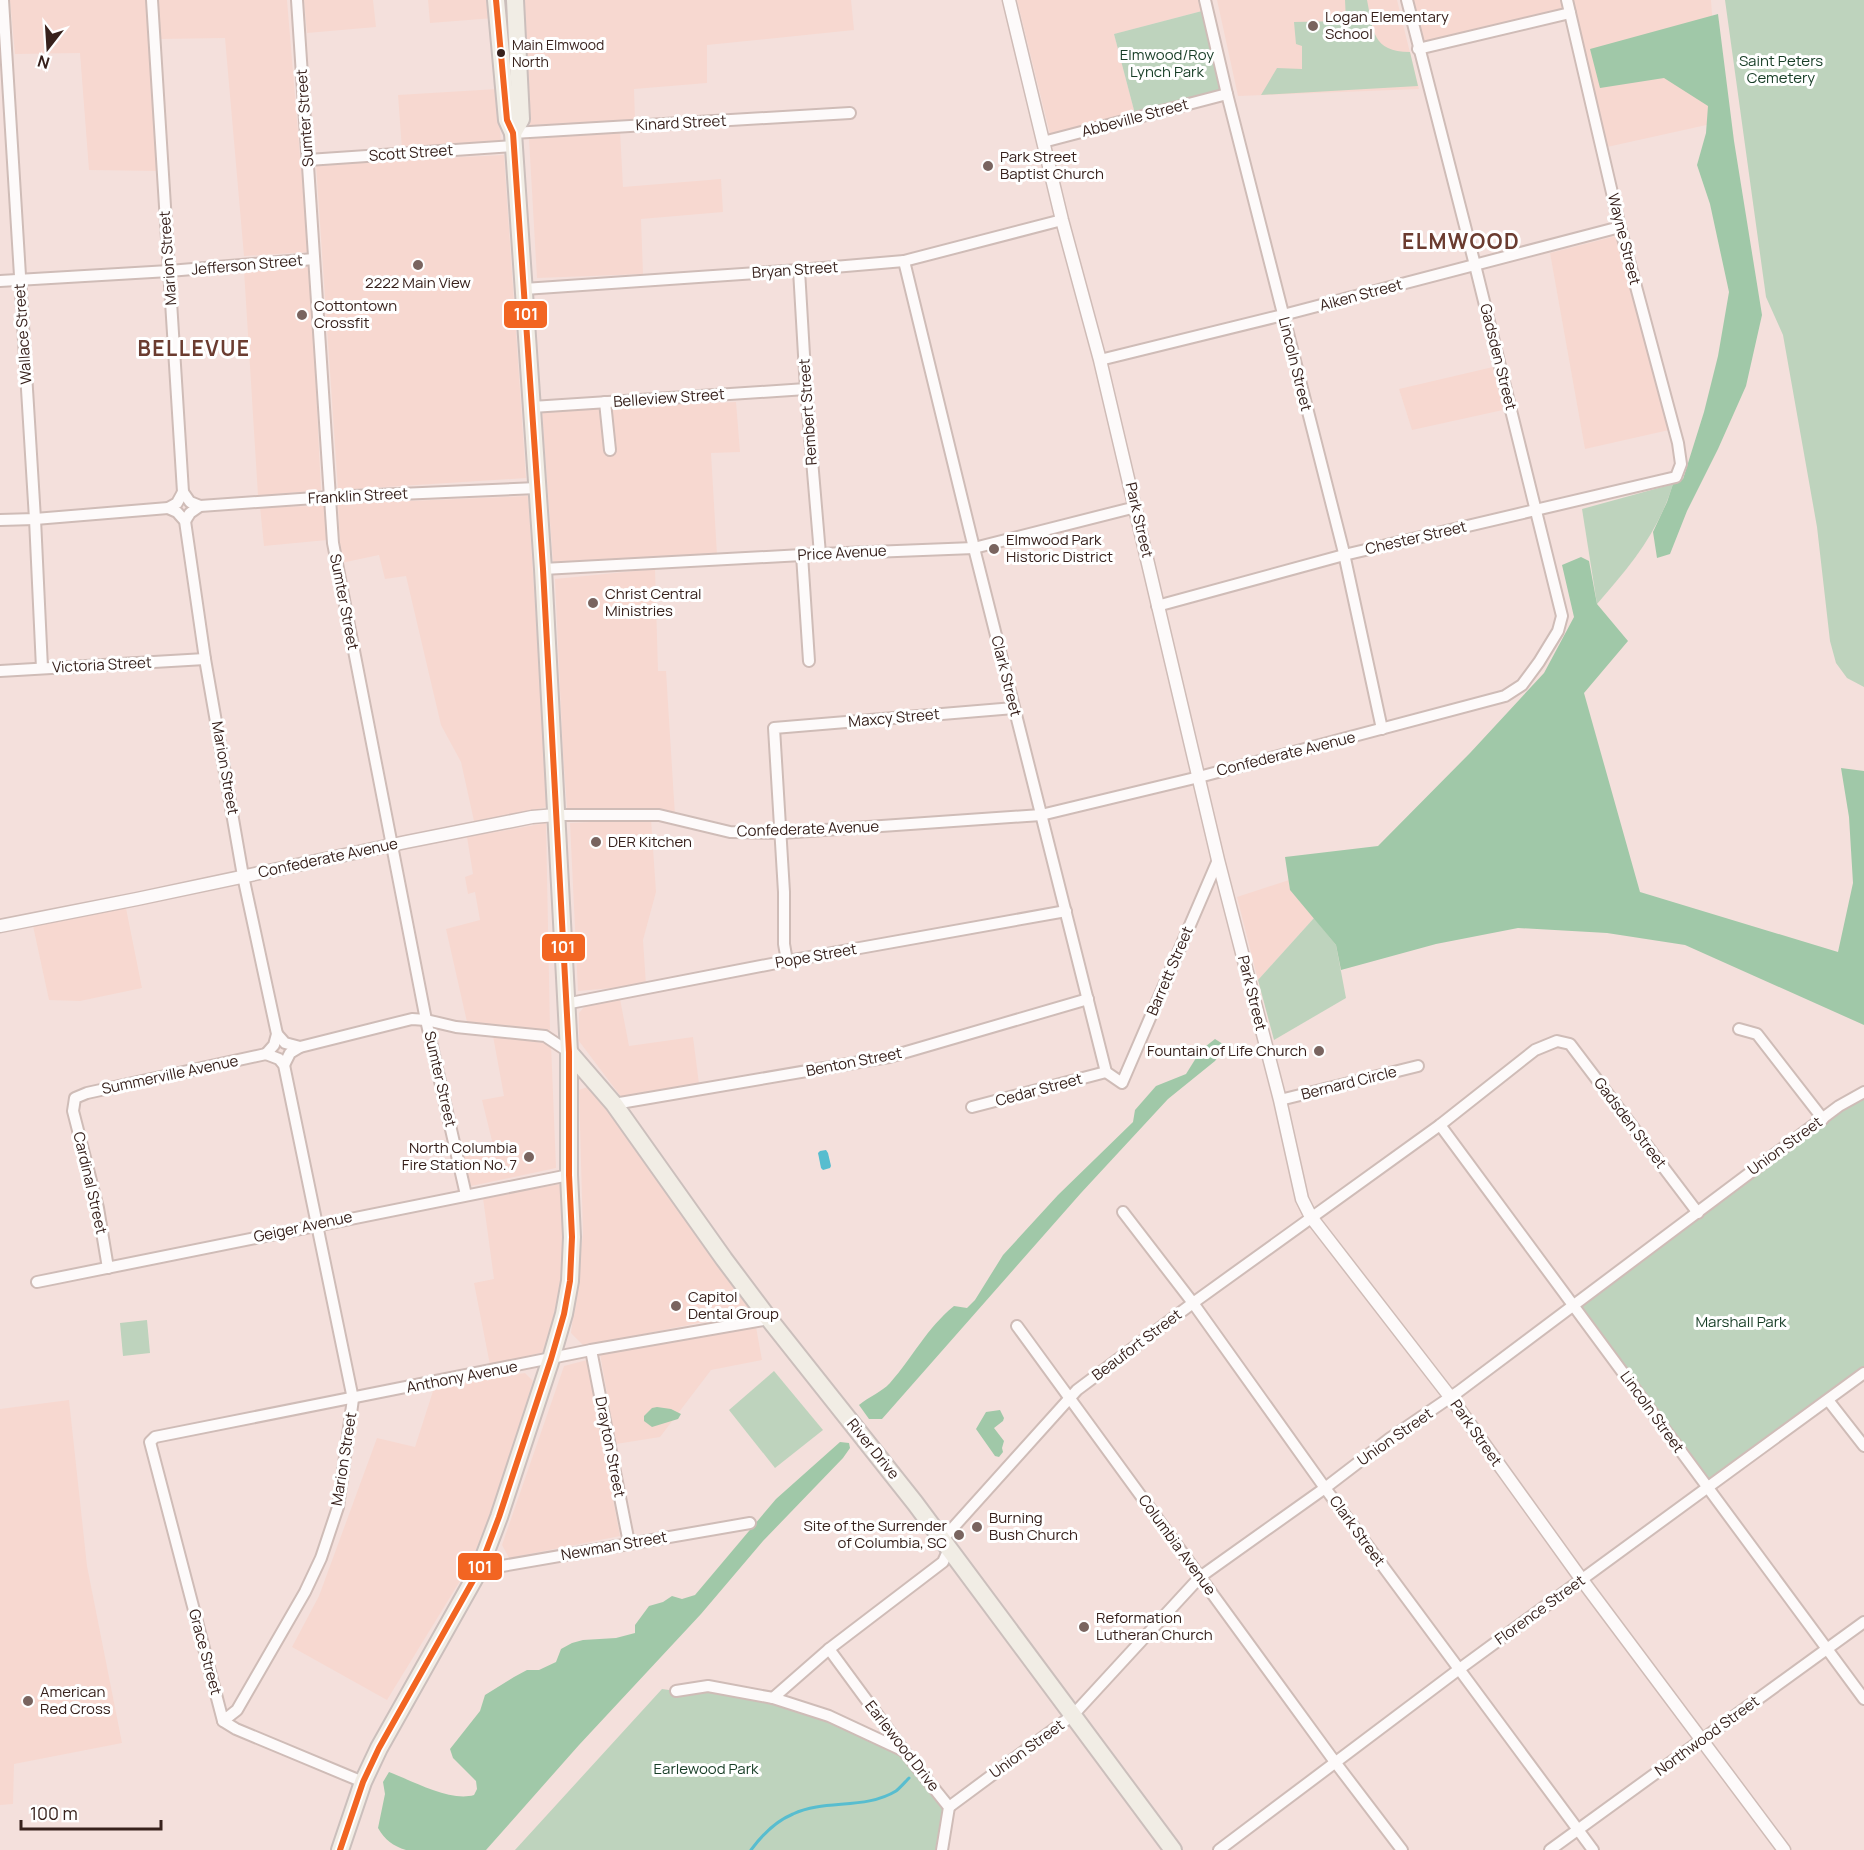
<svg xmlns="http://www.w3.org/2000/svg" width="1864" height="1850" font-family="Manrope,sans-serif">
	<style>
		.built { fill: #f7d8d0 }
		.green { fill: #bed3bd }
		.forest { fill: #a0c8a8 }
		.water { fill: #58bdcf }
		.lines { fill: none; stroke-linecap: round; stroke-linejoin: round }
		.stream { stroke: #58bdcf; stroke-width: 3 }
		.minor-casing { stroke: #cfbcb7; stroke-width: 14 }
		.tertiary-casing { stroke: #cfbcb7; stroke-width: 15 }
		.primary-casing { stroke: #cbbfbc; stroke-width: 20 }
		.minor { stroke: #fdfafa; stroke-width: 10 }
		.tertiary { stroke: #fdfafa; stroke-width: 12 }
		.primary { stroke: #f1ede5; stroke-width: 16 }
		.bus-1-casing { stroke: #fff; stroke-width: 10 }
		.bus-1 { stroke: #f26522; stroke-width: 6 }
		.poi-dot { fill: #79645f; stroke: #fff; stroke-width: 2 }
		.bus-dot { fill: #37211c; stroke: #fff; stroke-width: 2 }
		.labels { text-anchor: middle; stroke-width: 6; stroke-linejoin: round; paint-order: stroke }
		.bus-label { font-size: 14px; fill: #37211c; stroke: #fff; text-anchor: start }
		.poi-label { font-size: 15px; fill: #37211c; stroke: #fff; text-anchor: start }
		.park-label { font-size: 15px; fill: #173d26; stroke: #fff }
		.street-label { font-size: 15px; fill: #37211c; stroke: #fff }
		.district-label { font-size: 21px; font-weight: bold; letter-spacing: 1.5px; fill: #6b3c30; stroke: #fff }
		.line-badge { stroke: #fff; stroke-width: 2 }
		.badge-label { font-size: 16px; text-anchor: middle; font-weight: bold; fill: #fff }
	</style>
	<rect width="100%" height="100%" fill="#f4e0dc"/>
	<!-- built -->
	<g class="built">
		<polygon points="10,0 146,0 159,171 89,170 80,53 15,54"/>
		<polygon points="154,0 287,0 308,252 244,256 225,38 158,39"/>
		<polygon points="304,0 373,0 376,27 307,33"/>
		<polygon points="428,0 492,0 494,18 430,23"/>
		<polygon points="523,0 851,0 854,30 707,45 707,83 634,89 635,121 530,125"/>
		<polygon points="1017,0 1199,0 1202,11 1114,34 1135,114 1050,134"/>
		<polygon points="1217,0 1397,0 1419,89 1238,96"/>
		<polygon points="1413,0 1561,0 1563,9 1423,43"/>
		<polygon points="1572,0 1711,0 1720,122 1607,147"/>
		<polygon points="497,89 501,143 402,150 398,95"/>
		<polygon points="620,131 623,187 721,179 723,212 641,219 643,274 537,278 529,139"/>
		<polygon points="504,155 526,478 338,490 316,164"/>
		<polygon points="1616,236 1669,430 1585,449 1550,253"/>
		<polygon points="310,267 321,490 258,496 244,271"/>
		<polygon points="1493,367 1503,410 1412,430 1399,389"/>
		<polygon points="736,402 740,452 711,453 717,555 553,562 542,411"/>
		<polygon points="528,496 548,807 474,821 461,762 441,725 406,576 385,579 379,555 341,563 338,504"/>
		<polygon points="325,506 327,540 264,546 260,507"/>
		<polygon points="655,569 658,671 666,671 675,816 569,810 567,808 563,754 555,579"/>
		<polygon points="651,819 656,892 643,940 646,985 578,991 570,823"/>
		<polygon points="546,823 550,1030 467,1022 446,929 480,920 475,892 468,894 465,877 473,874 467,837"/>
		<polygon points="1289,880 1290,890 1314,918 1258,980 1237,897"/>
		<polygon points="126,908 142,988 80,1001 49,1000 33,926"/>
		<polygon points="620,999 629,1046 693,1037 699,1084 622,1098 579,1041 579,1013 585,1006"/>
		<polygon points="493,1036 551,1044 556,1168 471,1186 462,1151 493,1145 482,1100 504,1096"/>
		<polygon points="590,1086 753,1312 584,1346 571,1333 583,1234 579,1090"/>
		<polygon points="561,1184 565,1272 544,1352 490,1365 474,1283 494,1279 483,1198"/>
		<polygon points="756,1327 762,1360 711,1370 660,1437 616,1444 600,1354"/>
		<polygon points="587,1360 620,1536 509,1558 502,1545 564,1366"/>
		<polygon points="525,1373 533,1381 496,1502 468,1568 387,1700 292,1647 319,1596 377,1438 415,1447 434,1388"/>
		<polygon points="69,1400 87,1566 122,1743 14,1764 13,1804 0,1805 0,1409"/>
	</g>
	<!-- green -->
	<g class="green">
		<path d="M1345,0H1367C1373,30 1372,52 1410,52L1418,86L1261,95L1277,68L1302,69V46L1296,44L1294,22L1346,21Z"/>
		<polygon points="1725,0 1864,0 1864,687 1847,678 1836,663 1830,641 1817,527 1783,335 1766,297"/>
		<polygon points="1202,11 1221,92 1135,114 1114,34"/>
		<path d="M1673,484C1658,533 1630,566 1597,604L1582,509Z"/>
		<polygon points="1314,918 1336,945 1346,998 1274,1040 1258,980"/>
		<polygon points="1864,1092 1864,1373 1707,1487 1574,1306"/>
		<polygon points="147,1320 150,1353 123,1356 120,1323"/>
		<polygon points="774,1371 823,1430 775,1468 729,1410"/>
		<polygon points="708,1686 773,1698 904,1751 949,1807 942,1850 515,1850 662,1689 676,1691"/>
	</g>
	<!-- forest -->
	<g class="forest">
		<polygon points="1718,14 1734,141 1762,315 1746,386 1718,449 1687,511 1670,554 1657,558 1653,532 1667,502 1673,484 1683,479 1704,412 1718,356 1729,292 1710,204 1697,165 1706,133 1708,106 1664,78 1600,88 1590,49"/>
		<polygon points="1581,557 1589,561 1597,604 1628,641 1584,693 1640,892 1838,952 1853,883 1849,817 1841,768 1864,771 1864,1025 1685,945 1607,933 1518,928 1436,944 1341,970 1336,945 1290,890 1285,857 1378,846 1470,753 1544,673 1574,617 1562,565"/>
		<path d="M1215,1039L1226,1046L1215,1061L1168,1099L1081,1193L882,1419H869L859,1405C868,1397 882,1392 890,1383C913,1357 926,1329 954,1306L967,1308L975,1300L1003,1255L1058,1195L1133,1122L1135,1110L1156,1086L1186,1074L1201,1050Z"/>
		<polygon points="657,1407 671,1409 681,1414 678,1419 652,1427 644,1421 644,1416 652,1408"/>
		<polygon points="1000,1410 1004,1418 1003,1421 994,1428 1004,1441 1002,1448 1003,1452 999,1457 995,1456 976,1429 986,1412"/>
		<path d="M840,1442L849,1443L850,1448L843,1458L763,1541L701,1614L579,1745L486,1850H406C393,1846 385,1840 378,1828L385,1794L383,1782L389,1772C413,1781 450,1802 474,1795L477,1789L476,1781L453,1758L450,1749L480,1711L485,1695L514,1677L527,1670H539L556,1662L561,1649L572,1643L583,1640L616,1638L635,1633V1625L649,1606L663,1602L672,1596L682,1599L695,1595L776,1499Z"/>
	</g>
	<!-- water -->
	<polygon class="water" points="826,1150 828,1153 831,1166 830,1168 823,1170 821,1168 818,1153 820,1151"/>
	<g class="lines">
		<!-- stream -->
		<path class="stream" d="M751,1850C762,1835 776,1821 793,1814C825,1799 865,1810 896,1791C901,1787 905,1782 909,1778"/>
		<!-- minor casing -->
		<g class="minor-casing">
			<g id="minor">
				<polyline points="3,0 35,519 42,668"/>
				<polyline points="152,0 183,492 190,502 200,506"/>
				<polyline points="297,0 333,543 426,1020 466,1195"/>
				<polyline points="1205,0 1227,94 1343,549 1382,729"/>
				<polyline points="1418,49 1570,13"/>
				<polyline points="513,133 850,113"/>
				<polyline points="1043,142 1227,94"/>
				<polyline points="308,160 513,146"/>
				<polyline points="904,261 974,548 1106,1072 1122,1083 1218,860"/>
				<polyline points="799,270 806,389 820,554"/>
				<polyline points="0,281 169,271 314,259"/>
				<polyline points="524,289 799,270 904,261 1062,220"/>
				<polyline points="1100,360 1283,315 1620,227"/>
				<polyline points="605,402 610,450"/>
				<polyline points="532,407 806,389"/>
				<polyline points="168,508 177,512 185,521 205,659 243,876 277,1034 274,1045 266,1054"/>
				<polyline points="0,520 35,519 168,508 177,503 183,492"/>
				<polyline points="185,521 190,513 200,506 329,497 537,488"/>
				<polyline points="802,555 809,661"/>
				<polyline points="543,569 820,554 974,548 1136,507"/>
				<polyline points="1157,606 1344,555 1676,477 1681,464 1678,443 1620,227 1567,0"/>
				<polyline points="0,671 205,659"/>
				<polyline points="556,815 659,815 730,832 781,833 1041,815 1199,777 1505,696 1522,685 1539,662 1558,631 1562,616 1475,265 1407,0"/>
				<polyline points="787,961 784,944 784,892 774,728 1014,708"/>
				<polyline points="565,1004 787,961 1066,911"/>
				<polyline points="1739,1029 1757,1034 1823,1119"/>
				<polyline points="277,1034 285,1043 300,1047"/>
				<polyline points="284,1065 290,1053 300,1047 412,1019 426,1020 456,1027 545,1036 569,1052"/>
				<polyline points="1280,1100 1418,1066"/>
				<polyline points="614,1104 889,1057 1088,999"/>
				<polyline points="972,1107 1106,1072"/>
				<polyline points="1440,1125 1864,1699"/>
				<polyline points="1123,1212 1193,1303 1325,1488 1593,1850"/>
				<polyline points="108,1268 98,1208 73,1111 75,1098 87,1093 266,1054"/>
				<polyline points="37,1282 569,1175"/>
				<polyline points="1017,1326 1335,1762 1402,1850"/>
				<polyline points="591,1350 629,1543"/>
				<polyline points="1828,1400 1864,1446"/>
				<polyline points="479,1570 750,1523"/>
				<polyline points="829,1649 904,1751 949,1807 942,1850"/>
				<polyline points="676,1691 708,1686 773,1698 829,1716 904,1751"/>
				<polyline points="773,1698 829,1649 943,1562 948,1551 942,1540 1077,1390 1193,1303 1440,1125 1535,1050 1557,1041 1570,1044 1698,1213"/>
				<polyline points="223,1721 237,1710 305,1592 321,1558 338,1507 353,1399 284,1065 279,1059 266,1054"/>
				<polyline points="363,1782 236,1729 223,1721 150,1442 155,1437 591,1350 769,1319"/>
				<polyline points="949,1807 1073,1715 1200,1577 1325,1488 1389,1439 1458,1392 1839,1106 1864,1092"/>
				<polyline points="1219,1850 1458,1670 1864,1373"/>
				<polyline points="1550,1850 1864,1622"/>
			</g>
		</g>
		<!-- tertiary casing -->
		<g class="tertiary-casing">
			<g id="tertiary">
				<polyline points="1009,0 1062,220 1100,360 1218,860 1280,1100 1302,1199 1311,1217 1451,1398 1582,1580 1784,1850"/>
				<polyline points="0,926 137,899 406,842 532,817 556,815"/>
			</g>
		</g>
		<!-- primary casing -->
		<g class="primary-casing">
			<g id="primary">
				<polyline points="513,133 521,119 515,0"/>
				<polyline points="569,1052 614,1104 724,1259 769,1319 915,1503 1173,1850"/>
				<polyline points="340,1850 363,1782 379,1748 479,1570 499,1517 551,1359 564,1314 570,1281 572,1237 569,1175 569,1052 543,569 513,133 507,120 496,0"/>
			</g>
		</g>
		<!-- minor -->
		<use href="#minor" class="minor"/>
		<!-- tertiary -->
		<use href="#tertiary" class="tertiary"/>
		<!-- primary -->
		<use href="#primary" class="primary"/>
		<!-- bus-1 casing -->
		<g class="bus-1-casing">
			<polyline id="bus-1" points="340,1850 363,1782 379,1748 479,1570 499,1517 551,1359 564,1314 570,1281 572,1237 569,1175 569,1052 543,569 513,133 507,120 496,0"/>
		</g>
		<!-- bus-1 -->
		<use href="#bus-1" class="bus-1"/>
	</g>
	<!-- markers -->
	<g class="poi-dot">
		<circle cx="1313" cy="26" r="6"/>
		<circle cx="988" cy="166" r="6"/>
		<circle cx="418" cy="265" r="6"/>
		<circle cx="302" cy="315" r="6"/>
		<circle cx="994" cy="549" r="6"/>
		<circle cx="593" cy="603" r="6"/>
		<circle cx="596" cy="842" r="6"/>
		<circle cx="1319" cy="1051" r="6"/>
		<circle cx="529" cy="1157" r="6"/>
		<circle cx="676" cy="1306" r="6"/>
		<circle cx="977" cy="1527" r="6"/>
		<circle cx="959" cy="1535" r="6"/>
		<circle cx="1084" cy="1627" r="6"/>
		<circle cx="28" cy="1701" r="6"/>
	</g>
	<circle class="bus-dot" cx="501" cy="53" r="5"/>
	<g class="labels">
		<!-- bus labels -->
		<g class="bus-label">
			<text x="512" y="50">Main Elmwood<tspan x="512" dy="17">North</tspan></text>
		</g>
		<!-- poi labels -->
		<g class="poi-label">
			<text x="1325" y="22">Logan Elementary<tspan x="1325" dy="17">School</tspan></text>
			<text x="1000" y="162">Park Street<tspan x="1000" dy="17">Baptist Church</tspan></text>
			<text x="418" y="288" text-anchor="middle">2222 Main View</text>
			<text x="314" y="311">Cottontown<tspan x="314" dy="17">Crossfit</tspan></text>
			<text x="1006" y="545">Elmwood Park<tspan x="1006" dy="17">Historic District</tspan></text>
			<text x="605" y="599">Christ Central<tspan x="605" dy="17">Ministries</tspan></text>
			<text x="608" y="847">DER Kitchen</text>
			<text x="1307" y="1056" text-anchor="end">Fountain of Life Church</text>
			<text x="517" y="1153" text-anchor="end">North Columbia<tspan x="517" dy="17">Fire Station No. 7</tspan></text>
			<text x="688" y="1302">Capitol<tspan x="688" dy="17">Dental Group</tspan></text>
			<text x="989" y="1523">Burning<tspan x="989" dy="17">Bush Church</tspan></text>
			<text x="947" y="1531" text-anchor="end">Site of the Surrender<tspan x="947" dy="17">of Columbia, SC</tspan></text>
			<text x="1096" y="1623">Reformation<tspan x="1096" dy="17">Lutheran Church</tspan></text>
			<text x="40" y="1697">American<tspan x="40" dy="17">Red Cross</tspan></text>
		</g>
		<!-- park labels -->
		<g class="park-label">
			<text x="1167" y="60">Elmwood/Roy<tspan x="1167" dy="17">Lynch Park</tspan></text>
			<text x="1781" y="66">Saint Peters<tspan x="1781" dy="17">Cemetery</tspan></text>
			<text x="1741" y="1327">Marshall Park</text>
			<text x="706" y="1774">Earlewood Park</text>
		</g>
		<!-- street labels -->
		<g class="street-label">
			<text transform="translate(305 118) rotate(-94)" y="5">Sumter Street</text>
			<text transform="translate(1135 118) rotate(-15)" y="5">Abbeville Street</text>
			<text transform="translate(681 123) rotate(-3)" y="5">Kinard Street</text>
			<text transform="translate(411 153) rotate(-4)" y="5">Scott Street</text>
			<text transform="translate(1624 239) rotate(76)" y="5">Wayne Street</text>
			<text transform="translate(168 258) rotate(-94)" y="5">Marion Street</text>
			<text transform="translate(247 265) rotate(-5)" y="5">Jefferson Street</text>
			<text transform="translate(795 270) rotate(-4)" y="5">Bryan Street</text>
			<text transform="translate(1361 295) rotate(-15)" y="5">Aiken Street</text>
			<text transform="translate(23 334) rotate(-94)" y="5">Wallace Street</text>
			<text transform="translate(1498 357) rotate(76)" y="5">Gadsden Street</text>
			<text transform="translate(1295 364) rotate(76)" y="5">Lincoln Street</text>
			<text transform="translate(669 398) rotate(-4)" y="5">Belleview Street</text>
			<text transform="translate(808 412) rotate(-94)" y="5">Rembert Street</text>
			<text transform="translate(358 496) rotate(-3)" y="5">Franklin Street</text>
			<text transform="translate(1139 520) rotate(77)" y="5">Park Street</text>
			<text transform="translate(1416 538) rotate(-13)" y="5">Chester Street</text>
			<text transform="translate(842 553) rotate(-3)" y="5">Price Avenue</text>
			<text transform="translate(344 602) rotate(79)" y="5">Sumter Street</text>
			<text transform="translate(102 665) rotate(-3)" y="5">Victoria Street</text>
			<text transform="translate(1006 676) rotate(76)" y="5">Clark Street</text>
			<text transform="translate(894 718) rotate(-5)" y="5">Maxcy Street</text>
			<text transform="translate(1286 754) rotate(-14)" y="5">Confederate Avenue</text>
			<text transform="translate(225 768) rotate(80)" y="5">Marion Street</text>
			<text transform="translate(808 829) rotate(-2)" y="5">Confederate Avenue</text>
			<text transform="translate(328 858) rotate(-12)" y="5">Confederate Avenue</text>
			<text transform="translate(816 956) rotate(-10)" y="5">Pope Street</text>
			<text transform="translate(1170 971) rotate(-67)" y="5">Barrett Street</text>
			<text transform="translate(1252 993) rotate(76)" y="5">Park Street</text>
			<text transform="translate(854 1062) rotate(-11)" y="5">Benton Street</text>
			<text transform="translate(170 1075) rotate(-12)" y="5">Summerville Avenue</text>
			<text transform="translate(440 1079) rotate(77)" y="5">Sumter Street</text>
			<text transform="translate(1349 1083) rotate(-14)" y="5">Bernard Circle</text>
			<text transform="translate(1039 1090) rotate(-15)" y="5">Cedar Street</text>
			<text transform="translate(1630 1123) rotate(53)" y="5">Gadsden Street</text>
			<text transform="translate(1785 1146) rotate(-36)" y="5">Union Street</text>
			<text transform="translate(90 1183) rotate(77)" y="5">Cardinal Street</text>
			<text transform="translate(303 1227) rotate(-12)" y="5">Geiger Avenue</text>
			<text transform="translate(1137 1345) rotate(-37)" y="5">Beaufort Street</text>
			<text transform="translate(462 1377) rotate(-11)" y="5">Anthony Avenue</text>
			<text transform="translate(1652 1412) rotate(54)" y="5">Lincoln Street</text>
			<text transform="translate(1476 1433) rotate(55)" y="5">Park Street</text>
			<text transform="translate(1395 1437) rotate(-35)" y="5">Union Street</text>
			<text transform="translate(610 1447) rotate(79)" y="5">Drayton Street</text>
			<text transform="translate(873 1449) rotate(51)" y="5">River Drive</text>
			<text transform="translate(344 1459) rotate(-81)" y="5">Marion Street</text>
			<text transform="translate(1357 1531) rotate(54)" y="5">Clark Street</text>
			<text transform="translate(1177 1545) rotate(54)" y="5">Columbia Avenue</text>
			<text transform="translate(614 1546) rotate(-10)" y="5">Newman Street</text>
			<text transform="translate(1540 1610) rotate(-36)" y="5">Florence Street</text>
			<text transform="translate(205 1652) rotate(75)" y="5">Grace Street</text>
			<text transform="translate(1707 1736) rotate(-36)" y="5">Northwood Street</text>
			<text transform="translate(902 1746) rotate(52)" y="5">Earlewood Drive</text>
			<text transform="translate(1027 1749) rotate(-36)" y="5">Union Street</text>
		</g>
		<!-- district labels -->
		<g class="district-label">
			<text x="1461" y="249">ELMWOOD</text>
			<text x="194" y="356">BELLEVUE</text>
		</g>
	</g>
	<g class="line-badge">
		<rect x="503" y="300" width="45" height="29" rx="6" fill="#f26522"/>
		<rect x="541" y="933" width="45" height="29" rx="6" fill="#f26522"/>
		<rect x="457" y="1552" width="46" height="29" rx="6" fill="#f26522"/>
	</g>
	<g class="badge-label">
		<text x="526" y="320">101</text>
		<text x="563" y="953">101</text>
		<text x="480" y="1573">101</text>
	</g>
	<!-- north arrow -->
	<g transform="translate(48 48) rotate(197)" stroke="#ffffff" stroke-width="4.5" paint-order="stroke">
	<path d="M0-4.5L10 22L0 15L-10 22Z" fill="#37211c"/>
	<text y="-9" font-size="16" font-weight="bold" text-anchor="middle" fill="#37211c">N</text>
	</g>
	<!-- scale -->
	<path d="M21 1820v9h140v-9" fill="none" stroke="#37211c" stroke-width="3"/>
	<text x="30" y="1820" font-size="18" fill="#37211c" stroke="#ffffff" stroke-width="4.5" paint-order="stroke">100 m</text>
</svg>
